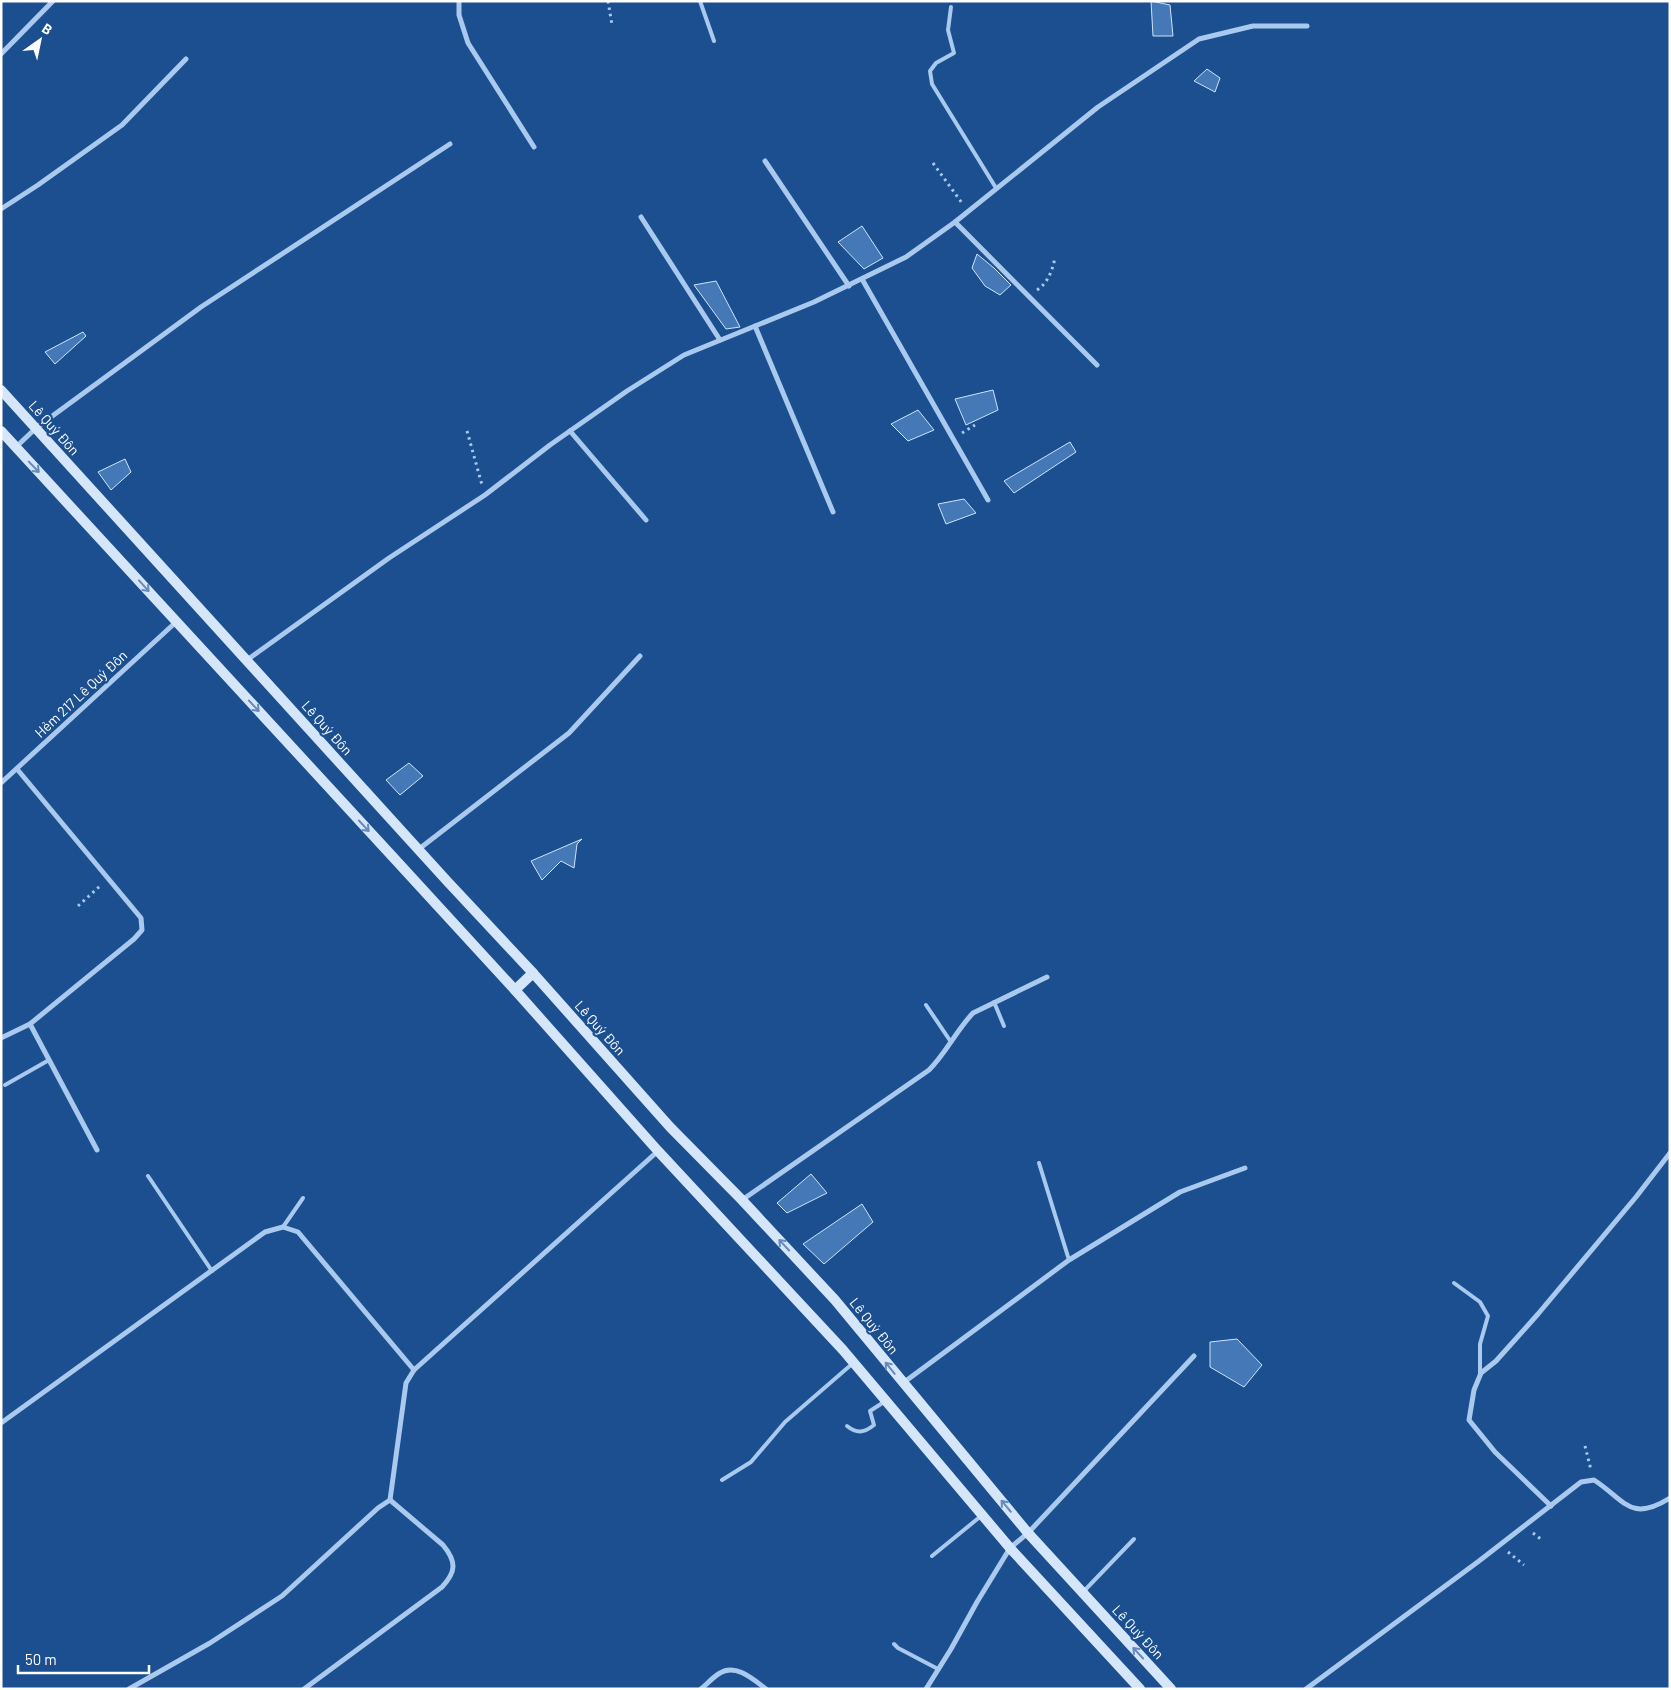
<svg xmlns="http://www.w3.org/2000/svg" width="1671" height="1690" font-family="Barlow,sans-serif">
	<style>
		.building { fill: #4478b7; stroke: #cfe3fa }
		.lines { fill: none; stroke-linecap: round; stroke-linejoin: round }
		.path { stroke: #a9c9ee; stroke-width: 3; stroke-dasharray: 2.5 4; stroke-linecap: butt }
		.lane { stroke: #a9c9ee; stroke-width: 4 }
		.street { stroke: #a9c9ee; stroke-width: 5 }
		.secondary { stroke: #d6e6fa; stroke-width: 10 }
		.oneway { stroke: #668bba }
		.labels { text-anchor: middle; stroke-width: 4.5; stroke-linejoin: round; paint-order: stroke }
		.street-label { font-size: 14px; fill: #fff; stroke: #1b4f8f }
	</style>
	<rect width="100%" height="100%" fill="#1b4f8f"/>
	<!-- building -->
	<g class="building">
		<polygon points="1151,1 1170,5 1173,36 1153,36"/>
		<polygon points="1207,69 1220,78 1215,92 1194,81"/>
		<polygon points="862,226 883,258 864,269 838,242"/>
		<polygon points="977,254 994,268 1011,285 1000,295 985,286 972,268"/>
		<polygon points="716,281 740,327 726,329 694,285"/>
		<polygon points="83,332 86,336 55,364 45,352"/>
		<polygon points="993,390 998,410 966,425 955,399"/>
		<polygon points="918,410 934,430 908,441 891,424"/>
		<polygon points="1070,442 1076,452 1014,493 1004,481"/>
		<polygon points="125,459 131,472 111,490 98,472"/>
		<polygon points="964,499 976,513 946,524 938,504"/>
		<polygon points="409,763 423,776 400,795 386,780"/>
		<polygon points="582,839 577,844 574,868 561,861 542,880 531,861"/>
		<polygon points="811,1174 827,1193 787,1213 777,1203"/>
		<polygon points="862,1204 873,1222 824,1264 803,1244"/>
		<polygon points="1237,1339 1262,1365 1244,1387 1210,1367 1210,1342"/>
	</g>
	<g class="lines">
		<!-- path -->
		<g class="path">
			<polyline points="608,1 612,25"/>
			<polyline points="933,163 962,203"/>
			<path d="M1037,290C1048,283 1052,271 1055,258"/>
			<polyline points="467,431 482,485"/>
			<polyline points="962,433 975,425"/>
			<polyline points="78,906 100,886"/>
			<polyline points="1585,1446 1591,1470"/>
			<polyline points="1533,1533 1542,1540"/>
			<polyline points="1508,1552 1524,1565"/>
		</g>
		<!-- lane -->
		<g class="lane">
			<polyline points="700,1 714,41"/>
			<polyline points="951,7 948,30 954,53 936,63 930,71 932,84 996,188"/>
			<polyline points="994,1002 1004,1026"/>
			<polyline points="926,1005 951,1042"/>
			<polyline points="5,1085 49,1060"/>
			<polyline points="1039,1163 1069,1260"/>
			<polyline points="148,1176 212,1271"/>
			<polyline points="283,1227 303,1198"/>
			<polyline points="1454,1283 1480,1302 1488,1316 1480,1344 1480,1375"/>
			<path d="M847,1426C857,1434 864,1433 874,1425L870,1411L884,1402"/>
			<polyline points="722,1480 751,1462 785,1422 852,1364"/>
			<polyline points="932,1556 981,1516"/>
			<polyline points="1084,1591 1134,1539"/>
			<polyline points="894,1644 898,1648 938,1669"/>
		</g>
		<!-- street -->
		<g class="street">
			<polyline points="459,1 459,15 468,43 534,147"/>
			<polyline points="1,54 53,1"/>
			<polyline points="765,161 849,286"/>
			<polyline points="1,209 38,185 122,125 186,59"/>
			<polyline points="641,217 720,340"/>
			<polyline points="955,222 1097,365"/>
			<polyline points="862,279 988,500"/>
			<polyline points="755,326 833,512"/>
			<polyline points="570,431 646,520"/>
			<polyline points="16,447 36,428 201,307 450,144"/>
			<polyline points="247,660 389,558 485,495 550,445 627,391 684,355 814,302 906,257 955,222 1098,107 1199,39 1253,26 1307,26"/>
			<polyline points="1,783 176,622"/>
			<polyline points="419,849 569,733 640,656"/>
			<polyline points="30,1024 97,1150"/>
			<polyline points="1,1038 30,1024 134,939 142,930 141,918 17,769"/>
			<path d="M742,1200L929,1070C946,1053 956,1031 973,1013L1047,977"/>
			<polyline points="903,1383 1069,1260 1180,1192 1245,1168"/>
			<polyline points="1,1423 265,1232 283,1227 298,1232 414,1370"/>
			<polyline points="1551,1506 1495,1452 1469,1420 1474,1390 1481,1373 1496,1361 1538,1314 1636,1197 1670,1153"/>
			<polyline points="129,1689 210,1643 282,1596 378,1508 390,1500 406,1383 414,1370 658,1151"/>
			<path d="M304,1689L442,1587C456,1572 457,1562 443,1545L390,1500"/>
			<path d="M701,1689C707,1684 713,1677 720,1673C736,1663 754,1680 766,1689"/>
			<polyline points="926,1689 951,1649 977,1602 1010,1548 1028,1533 1194,1356"/>
			<path d="M1306,1689L1479,1561L1581,1482L1594,1480C1625,1500 1630,1523 1670,1498"/>
		</g>
		<!-- secondary -->
		<g class="secondary">
			<polyline points="1,390 447,881 533,973 670,1127 742,1200 835,1300 1028,1533 1171,1689"/>
			<polyline points="1,431 392,856 515,990 658,1151 843,1350 1010,1548 1140,1689"/>
			<polyline points="515,990 533,973"/>
		</g>
	</g>
	<!-- one-way arrows -->
	<defs><path id="oneway-shaft" d="M-6 0H5M1.5-3L5.5 0L1.5 3" fill="none" stroke-width="1.6" stroke-linecap="round" stroke-linejoin="round" transform="scale(1.25)"/></defs>
	<g class="oneway">
		<use href="#oneway-shaft" transform="translate(34 467) rotate(46)"/>
		<use href="#oneway-shaft" transform="translate(144 586) rotate(48)"/>
		<use href="#oneway-shaft" transform="translate(254 706) rotate(47)"/>
		<use href="#oneway-shaft" transform="translate(364 826) rotate(47)"/>
		<use href="#oneway-shaft" transform="translate(784 1245) rotate(-133)"/>
		<use href="#oneway-shaft" transform="translate(890 1368) rotate(-129)"/>
		<use href="#oneway-shaft" transform="translate(1006 1506) rotate(-130)"/>
		<use href="#oneway-shaft" transform="translate(1138 1653) rotate(-133)"/>
	</g>
	<g class="labels">
		<!-- street labels -->
		<g class="street-label">
			<text transform="translate(54 428) rotate(48)" y="5">Lê Quý Đôn</text>
			<text transform="translate(81 694) rotate(-43)" y="5">Hẻm 217 Lê Quý Đôn</text>
			<text transform="translate(327 728) rotate(48)" y="5">Lê Quý Đôn</text>
			<text transform="translate(600 1028) rotate(48)" y="5">Lê Quý Đôn</text>
			<text transform="translate(874 1326) rotate(51)" y="5">Lê Quý Đôn</text>
			<text transform="translate(1138 1632) rotate(47)" y="5">Lê Quý Đôn</text>
		</g>
	</g>
	<!-- border -->
	<rect width="1671" height="1690" fill="none" stroke="#ffffff" stroke-width="5"/>
	<!-- north arrow -->
	<g transform="translate(40 40) rotate(33)" stroke="#1b4f8f" stroke-width="4" paint-order="stroke">
	<path d="M0-4L9 19L0 12L-9 19Z" fill="#ffffff"/>
	<text y="-8" font-size="14" font-weight="bold" text-anchor="middle" fill="#ffffff">B</text>
	</g>
	<!-- scale -->
	<path d="M18 1665v8h131v-8" fill="none" stroke="#ffffff" stroke-width="2.5"/>
	<text x="25" y="1665" font-size="15" fill="#ffffff" stroke="#1b4f8f" stroke-width="4" paint-order="stroke">50 m</text>
</svg>
